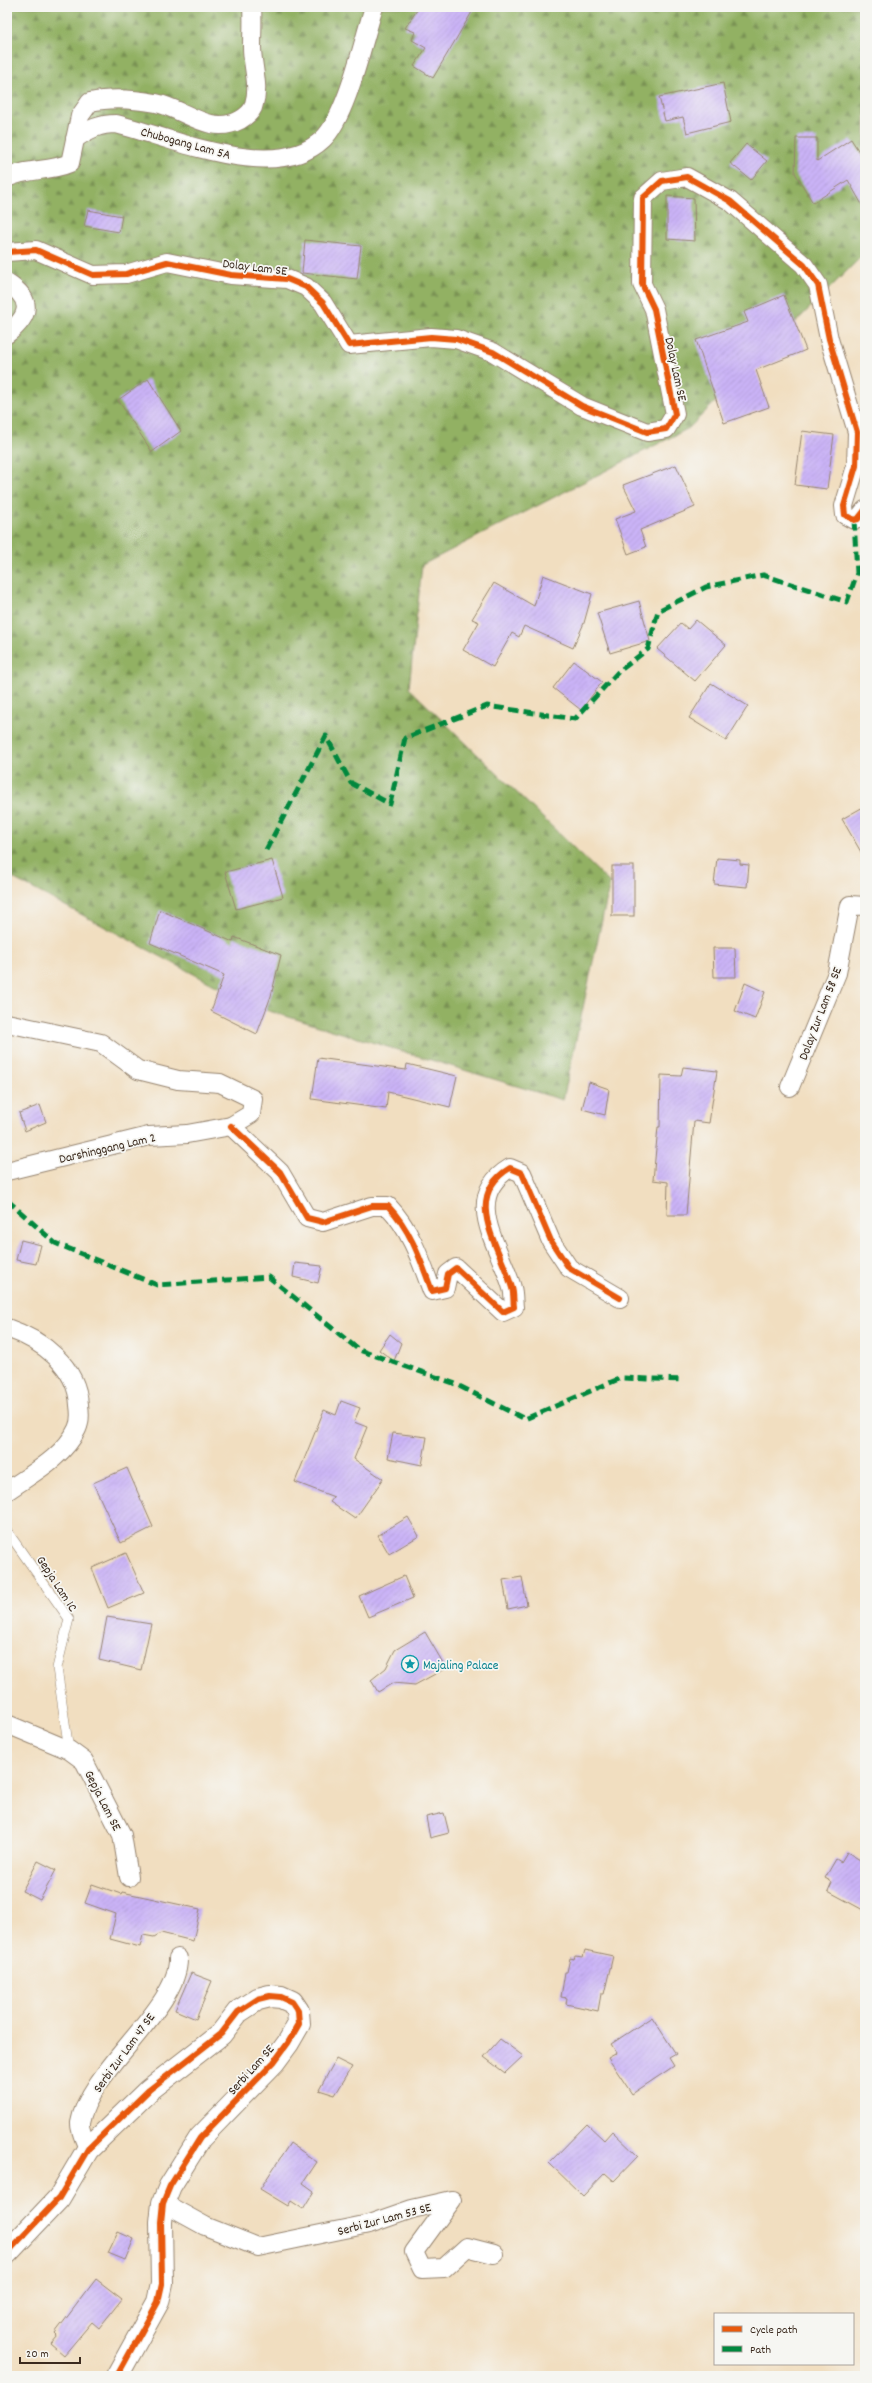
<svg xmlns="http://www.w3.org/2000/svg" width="872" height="2383" font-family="Dekko,sans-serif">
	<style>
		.forest { fill: url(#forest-firs); stroke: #666e41 }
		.building { fill: url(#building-hatch) }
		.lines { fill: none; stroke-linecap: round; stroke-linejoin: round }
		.service-casing { stroke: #96846f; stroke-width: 10 }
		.minor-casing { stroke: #96846f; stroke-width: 20 }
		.tertiary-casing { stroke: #96846f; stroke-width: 24 }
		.service { stroke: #fff; stroke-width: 9 }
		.minor { stroke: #fff; stroke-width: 18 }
		.tertiary { stroke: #fff; stroke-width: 22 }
		.quiet { stroke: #00873e; stroke-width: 5; stroke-dasharray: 10 5; stroke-linecap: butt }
		.cycleway-casing { stroke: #f6f6f2; stroke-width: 8 }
		.cycleway { stroke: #e8590c; stroke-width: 6 }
		.labels { text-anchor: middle; stroke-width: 3.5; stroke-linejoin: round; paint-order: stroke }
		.street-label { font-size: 13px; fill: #3b2a1e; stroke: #f6f6f2 }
		.culture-label { font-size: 13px; fill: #0d838f; stroke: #f6f6f2; text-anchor: start }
	</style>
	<defs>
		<pattern id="forest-firs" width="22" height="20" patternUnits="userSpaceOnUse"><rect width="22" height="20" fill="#92b164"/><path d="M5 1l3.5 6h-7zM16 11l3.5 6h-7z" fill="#789052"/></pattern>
		<pattern id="building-hatch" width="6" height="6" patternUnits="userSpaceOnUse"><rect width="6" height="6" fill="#cab3f7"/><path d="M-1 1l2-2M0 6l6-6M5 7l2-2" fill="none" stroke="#ae9ad3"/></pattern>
	</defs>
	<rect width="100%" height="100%" fill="#f6f6f2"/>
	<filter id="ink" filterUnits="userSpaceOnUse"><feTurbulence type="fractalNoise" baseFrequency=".025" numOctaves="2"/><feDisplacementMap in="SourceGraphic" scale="8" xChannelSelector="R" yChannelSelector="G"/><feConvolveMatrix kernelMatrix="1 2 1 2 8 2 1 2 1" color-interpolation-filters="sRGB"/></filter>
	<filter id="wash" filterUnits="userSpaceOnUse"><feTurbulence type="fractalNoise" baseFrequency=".012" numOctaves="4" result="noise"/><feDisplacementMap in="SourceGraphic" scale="16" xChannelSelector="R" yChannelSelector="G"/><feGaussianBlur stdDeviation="0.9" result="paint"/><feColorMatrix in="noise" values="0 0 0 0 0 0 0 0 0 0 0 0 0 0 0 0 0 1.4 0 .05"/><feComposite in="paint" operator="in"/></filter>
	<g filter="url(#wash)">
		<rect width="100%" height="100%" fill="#f1dec0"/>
		<!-- forest -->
		<polygon class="forest" points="7,7 865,7 865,253 689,428 422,565 409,688 610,883 563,1100 256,1007 7,875"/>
		<g id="blocks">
			<!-- building -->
			<g class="building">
				<polygon points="419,7 475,7 433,78 414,66 426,48 412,40 415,32 405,28"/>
				<polygon points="723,83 731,122 687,133 683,117 665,121 659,97"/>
				<polygon points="796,138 817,138 817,161 851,139 865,161 865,210 848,180 813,203 795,173"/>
				<polygon points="746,144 767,161 751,180 730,163"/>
				<polygon points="667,196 694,198 695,241 667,239"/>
				<polygon points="88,210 122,216 119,232 84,226"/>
				<polygon points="305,240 361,246 357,279 302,273"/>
				<polygon points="784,295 806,350 756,370 769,407 724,423 696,340 748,322 744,312"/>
				<polygon points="148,379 181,431 152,452 118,400"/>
				<polygon points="802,431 834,435 827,489 795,485"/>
				<polygon points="676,465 695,507 640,530 646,547 628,554 615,519 636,511 623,485"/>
				<polygon points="543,575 592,594 584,623 573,648 524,626 519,637 512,633 493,667 463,650 479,622 472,619 494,583 534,606"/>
				<polygon points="639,601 650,641 610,653 597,613"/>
				<polygon points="696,620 726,645 695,681 657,649 681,623 688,629"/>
				<polygon points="574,661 602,682 581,710 553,688"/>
				<polygon points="711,683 748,706 726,741 689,718"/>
				<polygon points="865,806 865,859 842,819"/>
				<polygon points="717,858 740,860 740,864 749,865 747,887 714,884"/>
				<polygon points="272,860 283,897 236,909 225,872"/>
				<rect x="612" y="866" width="22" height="50"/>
				<polygon points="160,910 233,942 234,937 281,955 271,996 257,1034 211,1011 224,975 150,943"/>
				<polygon points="713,948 735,948 736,977 714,977"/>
				<polygon points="745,983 765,992 755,1019 735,1011"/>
				<polygon points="318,1058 406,1070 407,1064 457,1076 450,1107 388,1092 386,1109 312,1099"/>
				<polygon points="683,1067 717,1071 709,1123 694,1121 686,1215 667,1215 668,1182 653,1180 658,1127 660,1127 661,1075 681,1076"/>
				<polygon points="589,1082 609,1089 605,1115 582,1109"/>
				<polygon points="40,1105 46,1122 25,1131 19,1113"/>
				<polygon points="21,1240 41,1245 36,1264 16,1260"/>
				<polygon points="295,1263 322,1266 318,1283 293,1277"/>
				<polygon points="390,1334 401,1343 394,1361 379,1350"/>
				<polygon points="341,1401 360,1408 354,1422 367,1427 354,1459 383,1479 355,1519 330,1502 334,1497 295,1482 324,1410 336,1415"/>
				<polygon points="393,1433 427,1437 422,1465 388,1458"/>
				<polygon points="127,1468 153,1527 121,1543 93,1483"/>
				<polygon points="408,1517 419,1536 389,1554 378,1535"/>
				<polygon points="126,1553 144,1593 108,1608 92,1568"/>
				<polygon points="404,1576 413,1598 368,1617 359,1596"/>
				<polygon points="522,1577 527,1605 508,1609 503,1580"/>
				<polygon points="107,1617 151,1624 141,1670 99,1660"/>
				<polygon points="425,1632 446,1668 415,1685 393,1683 378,1692 371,1680 386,1668 395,1650"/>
				<polygon points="444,1813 449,1833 430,1838 426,1817"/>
				<polygon points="847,1852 865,1863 865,1911 828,1891 832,1882 825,1878 836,1859 841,1862"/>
				<polygon points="38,1861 56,1870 40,1900 22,1891"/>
				<polygon points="92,1884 121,1894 122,1892 200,1909 193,1941 161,1933 154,1937 143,1935 140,1947 110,1939 116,1914 85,1903"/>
				<polygon points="585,1950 613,1956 604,1994 601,1994 598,2011 566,2004 567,1998 561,1997 565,1972 567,1972 570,1958 574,1959 575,1956 583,1957"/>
				<polygon points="191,1973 212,1981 196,2019 175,2010"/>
				<polygon points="652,2017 676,2054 669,2058 674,2066 632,2094 608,2058 617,2053 611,2044"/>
				<polygon points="500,2039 523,2056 505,2073 484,2057"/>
				<polygon points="336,2059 352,2067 335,2095 319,2090"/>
				<polygon points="587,2124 604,2140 612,2131 638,2156 614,2181 605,2173 583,2196 549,2163"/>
				<polygon points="290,2143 317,2162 303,2183 314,2191 303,2209 291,2201 288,2206 260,2189"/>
				<polygon points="118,2232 134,2239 125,2260 108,2253"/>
				<polygon points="96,2279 122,2299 99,2328 92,2322 64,2355 50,2343 57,2335 55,2333"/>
			</g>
		</g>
	</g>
	<g filter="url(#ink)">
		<use href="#blocks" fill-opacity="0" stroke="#96846f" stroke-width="1"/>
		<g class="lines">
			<!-- service casing -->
			<g class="service-casing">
				<polyline id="service" points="7,1531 69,1619 57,1668 69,1750"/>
			</g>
			<!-- minor casing -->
			<g class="minor-casing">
				<g id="minor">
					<path d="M75,139C89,129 100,124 116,124C171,137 275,185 323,139C347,116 363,41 374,7"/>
					<path d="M7,178C27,168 49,172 70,163L80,116L90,102C112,97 134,99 156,103C185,109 210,136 240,120C245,117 253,111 254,104C260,86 252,66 252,47C252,34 253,20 252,7"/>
					<polyline points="7,252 36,250 93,275 126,274 167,262 231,275 287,279 306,287 323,303 349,345 431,337 456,339 493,352 582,406 647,432 666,429 675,414 654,309 642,284 643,198 662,181 687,177 730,201 804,265 818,285 829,339 857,432 856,466 844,506 845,515 854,520 858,519 865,510"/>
					<path d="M7,283C34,300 30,316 7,334"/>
					<polyline points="7,1023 101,1043 138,1070 178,1080 220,1083 253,1099 251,1114 231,1126 187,1134 149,1136 7,1171"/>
					<polyline points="790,1087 837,973 850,905 865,906"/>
					<path d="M231,1126L280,1172L307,1218L323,1222L372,1206H388C411,1230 421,1261 432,1291L445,1288L448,1274L456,1268L503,1312L514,1307C513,1301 514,1294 512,1288C501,1248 460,1198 510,1168L522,1173L551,1241L569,1268L620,1298"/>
					<path d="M7,1328C42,1340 77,1366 79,1405C80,1412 80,1423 77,1429C64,1457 31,1474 7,1491"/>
					<polyline points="7,1724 69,1750 84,1761 122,1835 129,1877"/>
					<path d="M88,2149C86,2142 79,2130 80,2123C89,2070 180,2007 178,1958"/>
					<polyline points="163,2203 205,2226 258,2247 369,2224 412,2209 452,2200 414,2252 422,2269 444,2268 467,2247 494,2254"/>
				</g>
			</g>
			<!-- tertiary casing -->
			<g class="tertiary-casing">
				<polyline id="tertiary" points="7,2253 59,2198 88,2149 149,2090 221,2034 238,2012 258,1999 270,1996 281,1997 292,2002 298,2011 299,2024 288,2043 274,2062 200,2138 170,2186 163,2203 161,2222 162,2284 158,2302 117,2376"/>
			</g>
			<!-- service -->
			<use href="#service" class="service"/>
			<!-- minor -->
			<use href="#minor" class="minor"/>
			<!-- tertiary -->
			<use href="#tertiary" class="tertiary"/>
			<!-- quiet -->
			<g class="quiet">
				<polyline points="266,850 326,736 351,783 390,804 405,738 487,706 575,719 618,672 648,649 658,611 706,587 763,575 847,602 857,573 854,520"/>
				<polyline points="7,1200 55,1243 157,1285 269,1277 359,1350 453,1383 525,1419 621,1378 683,1380"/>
			</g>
			<!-- cycleway casing -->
			<g class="cycleway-casing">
				<g id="cycleway">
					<polyline points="7,252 36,250 93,275 126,274 167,262 231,275 287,279 306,287 323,303 349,345 431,337 456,339 493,352 582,406 647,432 666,429 675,414 654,309 642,284 643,198 662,181 687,177 730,201 804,265 818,285 829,339 857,432 856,466 844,506 845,515 854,520 858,519 865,510"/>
					<path d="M231,1126L280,1172L307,1218L323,1222L372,1206H388C411,1230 421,1261 432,1291L445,1288L448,1274L456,1268L503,1312L514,1307C513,1301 514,1294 512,1288C501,1248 460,1198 510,1168L522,1173L551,1241L569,1268L620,1298"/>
					<polyline points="7,2253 59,2198 88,2149 149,2090 221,2034 238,2012 258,1999 270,1996 281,1997 292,2002 298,2011 299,2024 288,2043 274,2062 200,2138 170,2186 163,2203 161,2222 162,2284 158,2302 117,2376"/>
				</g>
			</g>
			<!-- cycleway -->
			<use href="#cycleway" class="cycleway"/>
		</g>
	</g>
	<!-- icons -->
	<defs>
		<g id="sight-ring" transform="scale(0.9)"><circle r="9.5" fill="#f6f6f2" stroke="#0f9aa8" stroke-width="1.5"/><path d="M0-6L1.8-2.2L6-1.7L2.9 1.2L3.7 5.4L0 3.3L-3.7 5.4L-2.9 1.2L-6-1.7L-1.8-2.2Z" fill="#0f9aa8"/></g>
	</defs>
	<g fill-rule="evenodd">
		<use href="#sight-ring" x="410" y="1664"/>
	</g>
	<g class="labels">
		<!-- street labels -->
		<g class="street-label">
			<text transform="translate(186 142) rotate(15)" y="5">Chubogang Lam 5A</text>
			<text transform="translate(255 266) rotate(7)" y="5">Dolay Lam SE</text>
			<text transform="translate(677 369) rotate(78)" y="5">Dolay Lam SE</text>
			<text transform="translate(819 1013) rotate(-69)" y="5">Dolay Zur Lam 58 SE</text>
			<text transform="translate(107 1147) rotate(-13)" y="5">Darshinggang Lam 2</text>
			<text transform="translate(58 1583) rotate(57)" y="5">Gepja Lam 1C</text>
			<text transform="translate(104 1800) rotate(63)" y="5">Gepja Lam SE</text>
			<text transform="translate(123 2052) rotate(-54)" y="5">Serbi Zur Lam 47 SE</text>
			<text transform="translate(250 2069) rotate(-48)" y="5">Serbi Lam SE</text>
			<text transform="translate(384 2218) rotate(-15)" y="5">Serbi Zur Lam 53 SE</text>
		</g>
		<!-- culture labels -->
		<g class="culture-label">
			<text x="423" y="1669">Majaling Palace</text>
		</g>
	</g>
	<!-- margin -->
	<rect width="872" height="2383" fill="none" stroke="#f6f6f2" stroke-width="24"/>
	<!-- legend -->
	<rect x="714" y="2313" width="140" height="52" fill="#f6f6f2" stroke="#aba49d"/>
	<rect x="722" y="2326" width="20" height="6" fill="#e8590c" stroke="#aba49d"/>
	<text x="750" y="2333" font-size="12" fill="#3b2a1e">Cycle path</text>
	<rect x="722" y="2346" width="20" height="6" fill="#00873e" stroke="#aba49d"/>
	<text x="750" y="2353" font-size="12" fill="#3b2a1e">Path</text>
	<!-- scale -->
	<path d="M20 2357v6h60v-6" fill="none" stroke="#3b2a1e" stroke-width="2"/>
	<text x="26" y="2357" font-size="12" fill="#3b2a1e" stroke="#f6f6f2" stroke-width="3" paint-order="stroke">20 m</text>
</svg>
